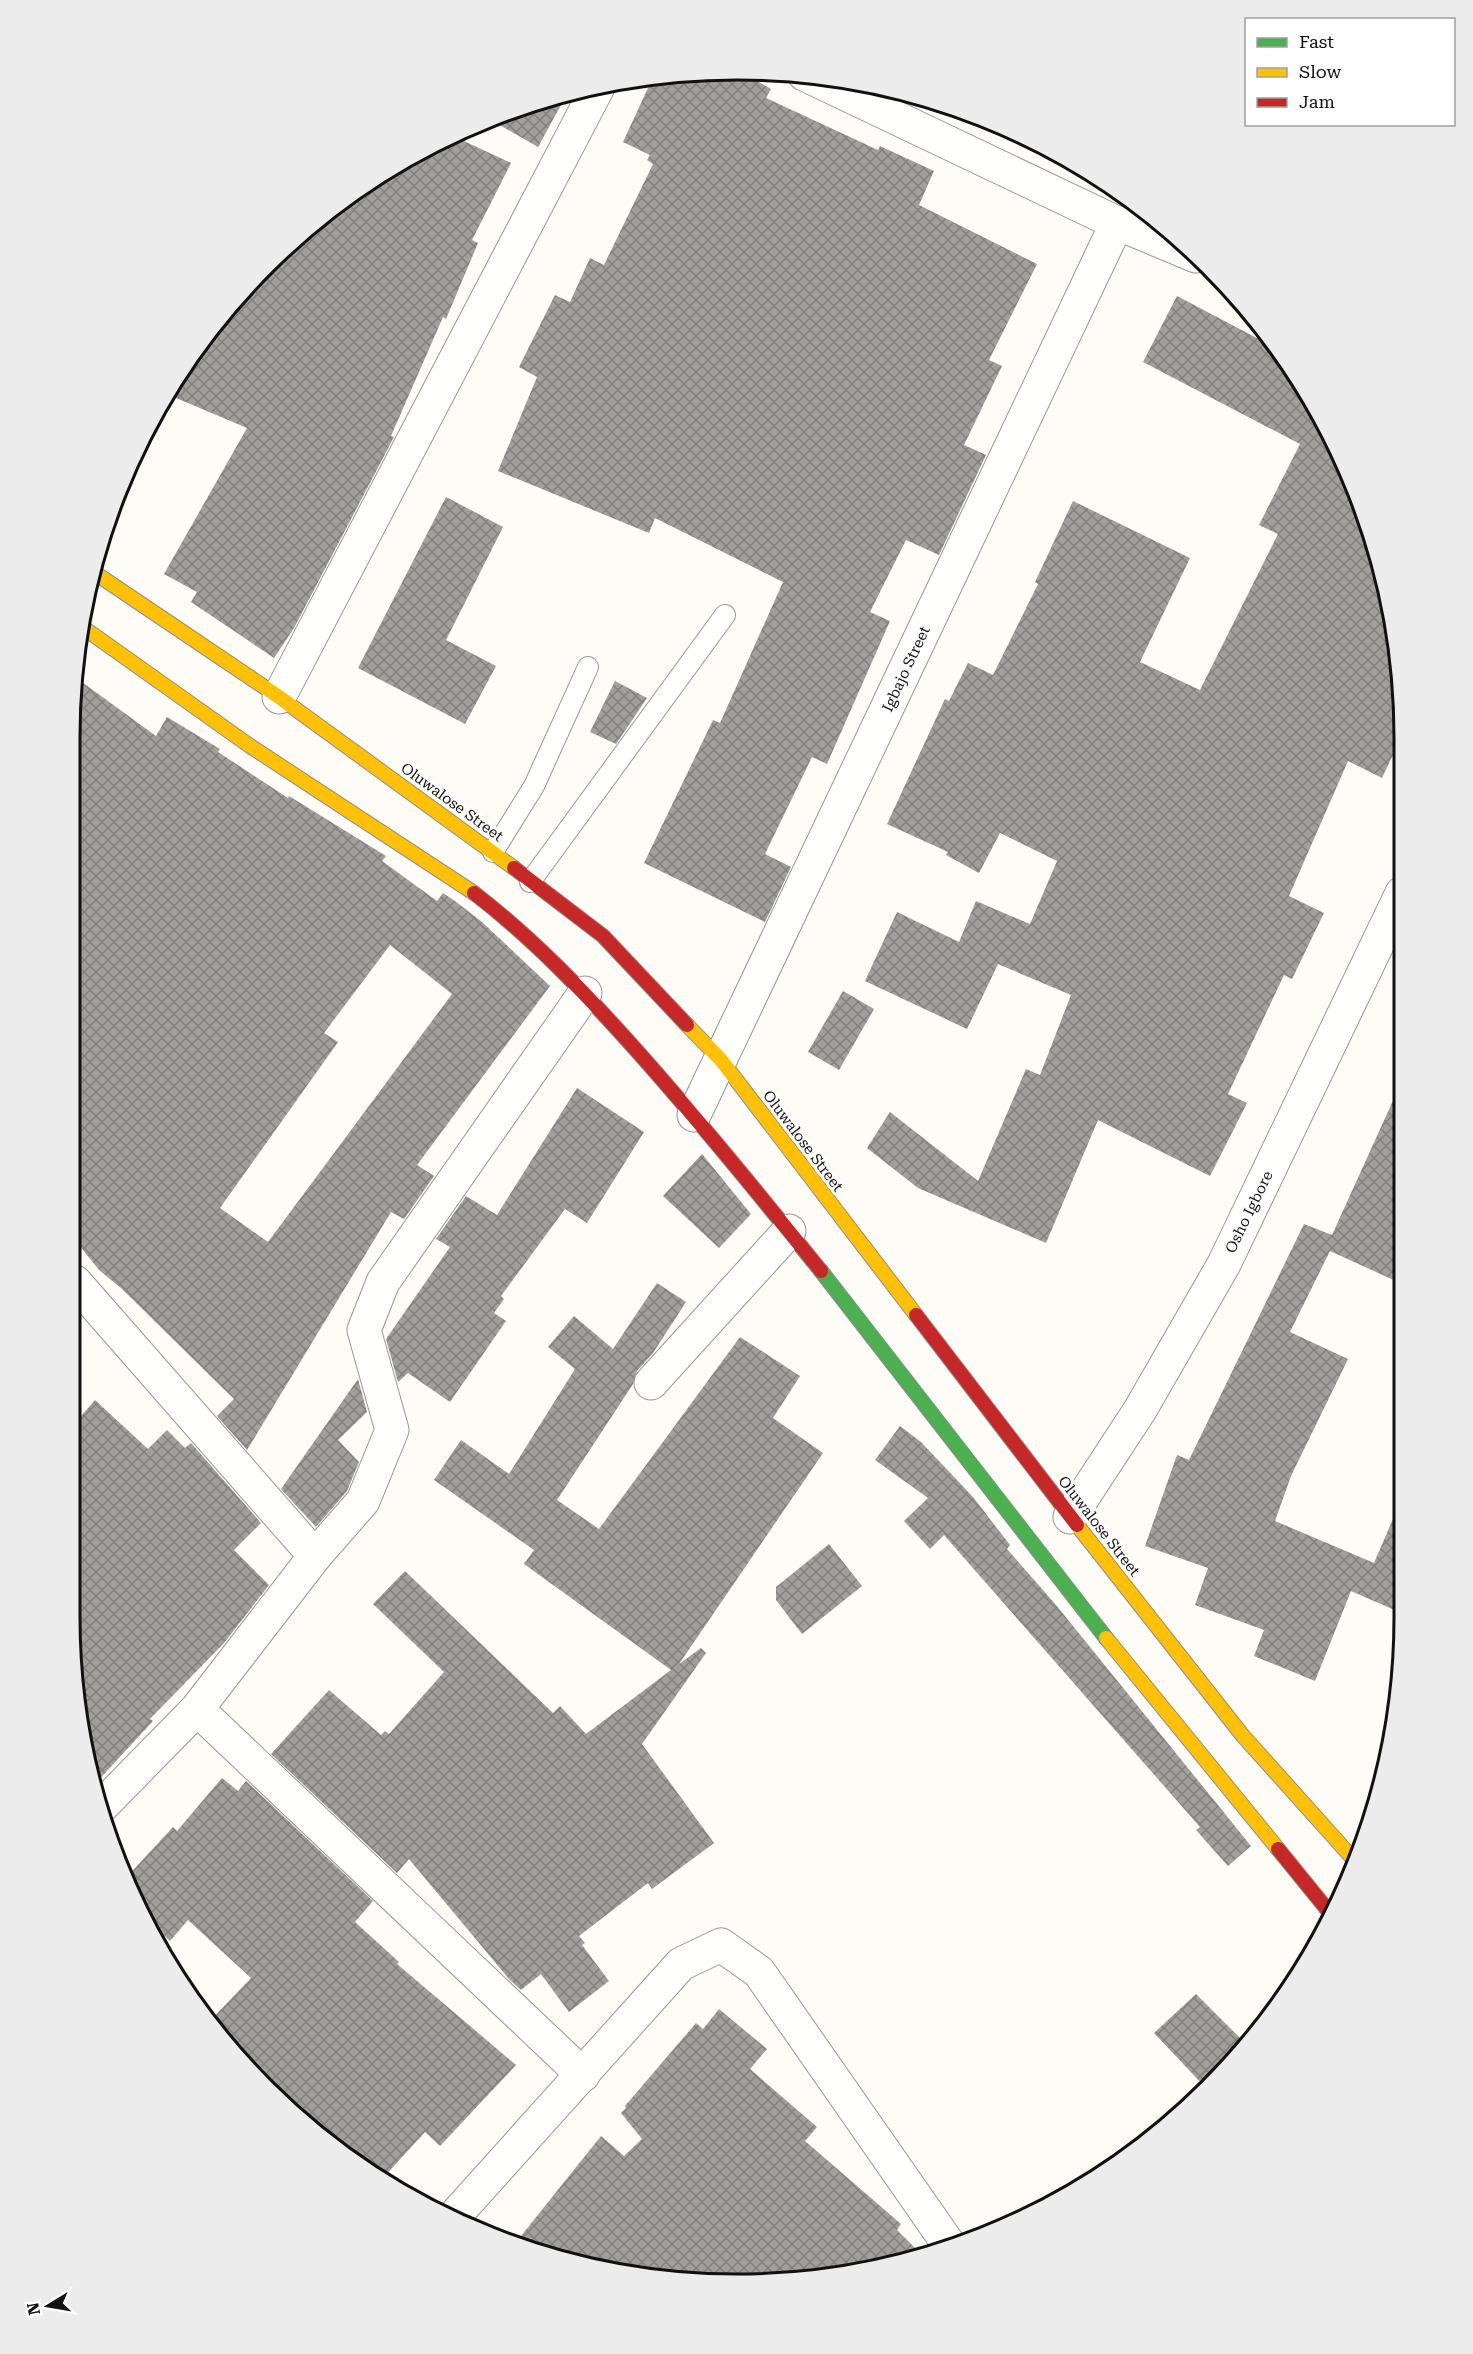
<svg xmlns="http://www.w3.org/2000/svg" width="1473" height="2354" font-family="'Roboto Serif',serif">
	<style>
		.building { fill: url(#building-cross-hatch); fill-rule: evenodd }
		.lines { fill: none; stroke-linecap: round; stroke-linejoin: round }
		.lane-casing { stroke: #979795; stroke-width: 22 }
		.street-casing { stroke: #979795; stroke-width: 35 }
		.fast-casing { stroke: #8e8d8b; stroke-width: 16 }
		.slow-casing { stroke: #8e8d8b; stroke-width: 16 }
		.jam-casing { stroke: #8e8d8b; stroke-width: 16 }
		.lane { stroke: #fffffe; stroke-width: 20 }
		.street { stroke: #fffffe; stroke-width: 33 }
		.fast { stroke: #4caf50; stroke-width: 14 }
		.slow { stroke: #ffc107; stroke-width: 14 }
		.jam { stroke: #c62828; stroke-width: 14 }
		.labels { text-anchor: middle; stroke-width: 6; stroke-linejoin: round; paint-order: stroke }
		.street-label { font-size: 15px; fill: #111; stroke: #fff }
		.rim { fill: none; stroke: #111; stroke-width: 3 }
	</style>
	<defs>
		<pattern id="building-cross-hatch" width="8" height="8" patternUnits="userSpaceOnUse" patternTransform="scale(1.5)"><rect width="8" height="8" fill="#a19f9c"/><path d="M0 0l8 8M0 8l8-8" fill="none" stroke="#82807e"/></pattern>
	</defs>
	<rect width="100%" height="100%" fill="#fdfcf7"/>
	<!-- building -->
	<g class="building">
		<polygon points="742,72 771,89 766,98 878,150 880,146 934,171 919,205 1037,264 989,360 1002,366 964,445 986,455 939,555 906,540 870,612 890,621 827,764 812,757 765,854 791,867 765,922 644,863 713,720 720,723 783,582 655,518 649,533 498,471 537,377 519,367 555,295 570,302 590,258 604,265 653,164 647,160 650,155 623,142 654,75"/>
		<polygon points="567,94 538,147 489,119 522,105"/>
		<polygon points="453,136 511,163 472,240 478,243 446,319 443,317 391,436 394,437 294,628 274,658 191,602 197,592 164,574 247,428 169,395 207,330 296,235 402,159"/>
		<polygon points="1177,296 1274,347 1315,403 1381,563 1403,693 1402,761 1393,755 1382,778 1348,761 1289,896 1324,913 1292,979 1284,975 1228,1094 1247,1103 1210,1176 1098,1120 1046,1243 918,1188 867,1148 890,1112 978,1181 1026,1069 1040,1075 1071,995 998,964 967,1029 865,981 897,912 959,942 976,901 1030,924 1057,861 1000,833 979,873 946,855 948,852 887,824 945,699 949,701 968,663 993,675 1038,584 1035,582 1073,501 1190,558 1140,662 1200,690 1278,534 1259,525 1300,444 1143,362"/>
		<polygon points="446,497 503,527 446,640 496,666 465,724 358,668"/>
		<path d="M75,677L156,736L167,717L220,749L218,752L288,798L289,796L386,856L382,861L437,901L443,893L455,901L482,922L550,986L417,1165L434,1176L404,1219L391,1212L247,1450L217,1416L234,1399L121,1288L99,1270L75,1240ZM390,945L452,994L268,1242L220,1208L338,1042L324,1033Z"/>
		<polygon points="615,681 647,698 616,744 590,732"/>
		<polygon points="843,991 874,1009 839,1070 808,1052"/>
		<polygon points="1401,1083 1400,1283 1330,1251 1290,1332 1348,1359 1291,1476 1275,1521 1374,1563 1399,1505 1399,1612 1351,1591 1315,1681 1254,1656 1264,1630 1195,1605 1208,1568 1145,1546 1177,1455 1189,1460 1304,1224 1332,1235"/>
		<polygon points="577,1088 644,1132 587,1223 565,1209 501,1296 504,1299 494,1313 506,1321 450,1402 408,1373 398,1382 386,1339 450,1247 436,1239 466,1196 497,1215"/>
		<polygon points="702,1154 751,1214 719,1248 663,1196"/>
		<polygon points="657,1283 686,1302 653,1353 637,1371 633,1384 557,1500 599,1529 740,1337 800,1376 773,1418 823,1453 679,1664 701,1648 706,1653 642,1744 714,1843 652,1889 648,1883 579,1936 585,1943 582,1945 609,1981 569,2012 541,1974 521,1990 509,1979 409,1859 397,1873 271,1754 329,1690 381,1735 385,1731 389,1734 444,1672 373,1604 405,1571 553,1713 560,1706 586,1734 671,1670 524,1564 534,1550 434,1480 461,1440 509,1474 575,1369 548,1347 574,1316 613,1349"/>
		<polygon points="358,1379 367,1412 338,1440 359,1462 347,1491 316,1527 281,1489"/>
		<polygon points="95,1400 148,1449 167,1430 185,1448 191,1443 261,1523 234,1550 269,1585 224,1643 150,1719 153,1721 94,1785 75,1705 75,1423"/>
		<polygon points="900,1426 921,1442 973,1497 1010,1545 1007,1549 1056,1605 1251,1846 1228,1866 1196,1830 1200,1827 944,1535 930,1549 904,1521 928,1498 875,1460"/>
		<polygon points="829,1544 862,1586 802,1634 776,1600 776,1587"/>
		<polygon points="222,1778 238,1791 246,1781 373,1901 355,1922 399,1962 397,1964 516,2065 440,2146 425,2132 382,2179 330,2147 207,2024 251,1978 188,1920 170,1941 136,1909 124,1880 173,1827 177,1831"/>
		<polygon points="1196,1994 1246,2044 1204,2086 1154,2033"/>
		<polygon points="719,2009 767,2049 750,2069 817,2127 805,2141 901,2224 897,2230 923,2256 824,2279 736,2285 607,2272 513,2246 601,2136 624,2156 642,2139 621,2113 626,2108 625,2106 696,2023 703,2029"/>
	</g>
	<g class="lines">
		<!-- lane casing -->
		<g class="lane-casing">
			<g id="lane">
				<polyline points="493,852 534,786 588,667"/>
				<polyline points="530,882 725,615"/>
			</g>
		</g>
		<!-- street casing -->
		<g class="street-casing">
			<g id="street">
				<polyline points="804,74 1117,223 1196,256"/>
				<polyline points="279,697 598,87"/>
				<polyline points="694,1115 1117,223"/>
				<polyline points="75,1282 315,1556"/>
				<polyline points="651,1383 789,1231"/>
				<polyline points="1070,1517 1140,1410 1224,1264 1402,893"/>
				<polyline points="197,1709 583,2075"/>
				<polyline points="99,1809 197,1709 315,1556 363,1501 392,1430 364,1330 383,1282 585,993"/>
				<polyline points="451,2220 681,1964 721,1945 759,1972 952,2249"/>
			</g>
		</g>
		<!-- fast casing -->
		<g class="fast-casing">
			<polyline id="fast" points="821,1271 1106,1638"/>
		</g>
		<!-- slow casing -->
		<g class="slow-casing">
			<g id="slow">
				<polyline points="95,573 279,697 514,868"/>
				<polyline points="81,626 250,746 474,893"/>
				<polyline points="687,1025 721,1060 916,1315"/>
				<polyline points="1077,1525 1243,1736 1356,1862"/>
				<polyline points="1106,1638 1278,1849"/>
			</g>
		</g>
		<!-- jam casing -->
		<g class="jam-casing">
			<g id="jam">
				<polyline points="514,868 603,936 687,1025"/>
				<path d="M474,893C534,939 587,995 637,1051C701,1123 761,1197 821,1271"/>
				<polyline points="916,1315 1077,1525"/>
				<polyline points="1278,1849 1330,1913"/>
			</g>
		</g>
		<!-- lane -->
		<use href="#lane" class="lane"/>
		<!-- street -->
		<use href="#street" class="street"/>
		<!-- fast -->
		<use href="#fast" class="fast"/>
		<!-- slow -->
		<use href="#slow" class="slow"/>
		<!-- jam -->
		<use href="#jam" class="jam"/>
	</g>
	<g class="labels">
		<!-- street labels -->
		<g class="street-label">
			<text transform="translate(906 669) rotate(-65)" y="5">Igbajo Street</text>
			<text transform="translate(452 802) rotate(36)" y="5">Oluwalose Street</text>
			<text transform="translate(803 1141) rotate(53)" y="5">Oluwalose Street</text>
			<text transform="translate(1249 1212) rotate(-64)" y="5">Osho Igbore</text>
			<text transform="translate(1099 1526) rotate(52)" y="5">Oluwalose Street</text>
		</g>
	</g>
	<!-- crop -->
	<path d="M0 0H1473V2354H0ZM737 80H737A657 657 0 0 1 1394 737V1617A657 657 0 0 1 737 2274H737A657 657 0 0 1 80 1617V737A657 657 0 0 1 737 80Z" fill="#ececec" fill-rule="evenodd"/>
	<path class="rim" d="M737 80H737A657 657 0 0 1 1394 737V1617A657 657 0 0 1 737 2274H737A657 657 0 0 1 80 1617V737A657 657 0 0 1 737 80Z"/>
	<!-- legend -->
	<rect x="1245" y="18" width="210" height="108" fill="#ffffff" stroke="#a0a0a0" stroke-width="1.5"/>
	<rect x="1257" y="38" width="30" height="9" fill="#4caf50" stroke="#a0a0a0" stroke-width="1.5"/>
	<text x="1299" y="48" font-size="18" fill="#111111">Fast</text>
	<rect x="1257" y="68" width="30" height="9" fill="#ffc107" stroke="#a0a0a0" stroke-width="1.5"/>
	<text x="1299" y="78" font-size="18" fill="#111111">Slow</text>
	<rect x="1257" y="98" width="30" height="9" fill="#c62828" stroke="#a0a0a0" stroke-width="1.5"/>
	<text x="1299" y="108" font-size="18" fill="#111111">Jam</text>
	<!-- north arrow -->
	<g transform="translate(48 2306) rotate(259)" stroke="#ffffff" stroke-width="4.5" paint-order="stroke">
	<path d="M0-4.5L10 22L0 15L-10 22Z" fill="#111111"/>
	<text y="-9" font-size="16" font-weight="bold" text-anchor="middle" fill="#111111">N</text>
	</g>
</svg>
